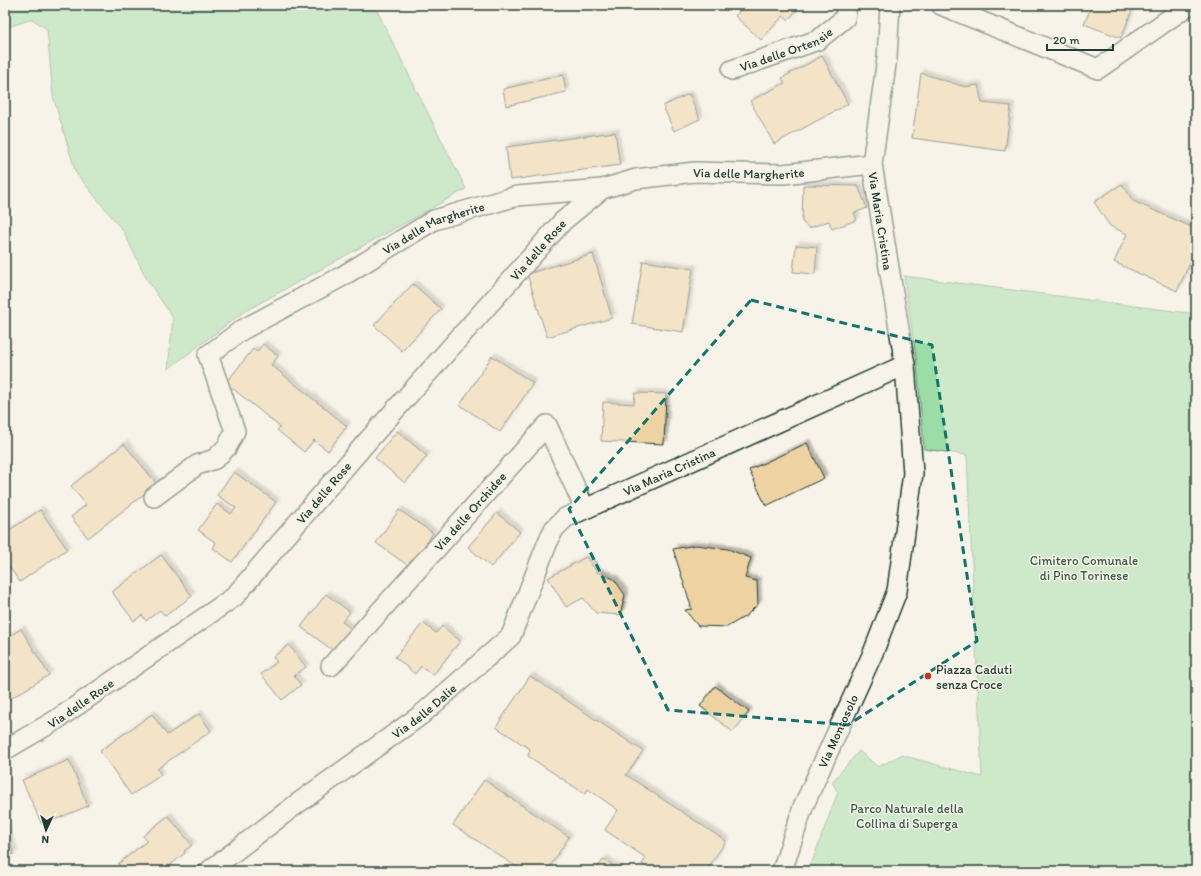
<svg xmlns="http://www.w3.org/2000/svg" width="1201" height="876" font-family="Itim,sans-serif">
	<style>
		.green { fill: #9cdda7; stroke: #5e8d6e }
		.building { fill: #eed2a2; stroke: #1f3d34; filter: url(#shadow) }
		.lines { fill: none; stroke-linecap: round; stroke-linejoin: round }
		.minor-casing { stroke: #1f3d34; stroke-width: 22 }
		.minor { stroke: #f7f3e8; stroke-width: 19 }
		.marked { fill: none; stroke: #0f766e; stroke-width: 3; stroke-dasharray: 8 5; stroke-linejoin: round }
		.poi-dot { fill: #c8321e; stroke: #f7f3e8; stroke-width: 1.5 }
		.labels { text-anchor: middle; stroke-width: 3; stroke-linejoin: round; paint-order: stroke }
		.street-label { font-size: 13px; fill: #1f3d34; stroke: #f7f3e8 }
		.park-label { font-size: 13px; fill: #385d4b; stroke: #f7f3e8 }
		.poi-label { font-size: 13px; fill: #1f3d34; stroke: #f7f3e8; text-anchor: start }
	</style>
	<defs>
		<filter id="shadow"><feDropShadow dx="3.5" dy="-3.5" stdDeviation="1" flood-color="#0004"/></filter>
	</defs>
	<rect width="100%" height="100%" fill="#f7f3e8"/>
	<filter id="ink" filterUnits="userSpaceOnUse"><feTurbulence type="fractalNoise" baseFrequency=".025" numOctaves="2"/><feDisplacementMap in="SourceGraphic" scale="8" xChannelSelector="R" yChannelSelector="G"/><feConvolveMatrix kernelMatrix="1 2 1 2 8 2 1 2 1" color-interpolation-filters="sRGB"/></filter>
	<g filter="url(#ink)">
		<!-- green -->
		<g class="green">
			<polygon points="5,5 374,5 466,189 242,313 168,369 173,318 146,278 124,232 76,173 53,96 47,29 32,19 5,28"/>
			<polygon points="904,276 1196,314 1196,871 802,871 812,862 838,792 832,782 859,751 878,767 901,755 982,777 967,455 924,449 917,363"/>
		</g>
		<!-- building -->
		<g class="building">
			<polygon points="745,5 801,5 788,20 783,16 761,40 735,16"/>
			<polygon points="1092,5 1134,5 1121,38 1084,24"/>
			<polygon points="822,56 848,104 774,144 750,101 785,83 782,78"/>
			<polygon points="921,73 965,87 978,85 982,103 1011,106 1005,151 912,138"/>
			<polygon points="563,75 566,92 506,106 503,89"/>
			<polygon points="689,94 700,119 674,131 663,106"/>
			<polygon points="615,132 620,165 510,180 506,147"/>
			<polygon points="1122,184 1133,201 1196,229 1196,250 1177,291 1114,262 1127,234 1110,226 1094,202"/>
			<polygon points="803,185 858,186 867,208 854,213 857,220 832,229 829,221 809,228 802,222"/>
			<polygon points="796,245 817,247 815,274 793,272"/>
			<polygon points="593,254 612,318 547,337 527,274"/>
			<polygon points="643,261 693,269 683,332 632,324"/>
			<polygon points="413,284 441,309 402,351 374,325"/>
			<polygon points="263,344 278,356 271,365 347,426 328,451 314,440 304,452 277,430 280,427 226,383 253,349 257,352"/>
			<polygon points="492,356 533,383 500,432 460,405"/>
			<polygon points="635,393 666,394 664,444 601,441 603,402 634,404"/>
			<polygon points="397,431 427,456 405,483 375,458"/>
			<polygon points="807,443 824,478 766,506 749,470"/>
			<polygon points="124,444 157,484 88,538 71,517 86,505 71,486"/>
			<polygon points="234,472 276,502 232,562 213,548 216,543 198,530 217,504 231,514 236,508 217,495"/>
			<polygon points="40,510 67,549 20,582 5,561 5,533"/>
			<polygon points="399,510 433,533 410,567 376,543"/>
			<polygon points="497,513 520,532 491,567 468,547"/>
			<polygon points="696,545 728,549 751,558 745,578 757,581 758,604 746,616 727,627 698,626 685,610 692,609 673,549"/>
			<polygon points="161,555 192,596 165,616 160,610 146,621 142,615 134,621 112,592"/>
			<polygon points="586,557 597,572 614,579 625,595 620,615 596,613 583,598 566,607 548,578"/>
			<polygon points="326,594 350,612 342,622 352,629 335,652 301,627"/>
			<polygon points="423,623 436,633 442,626 460,641 433,675 421,666 415,674 395,657"/>
			<polygon points="21,629 49,675 5,702 5,639"/>
			<polygon points="289,645 306,667 294,676 301,685 282,700 261,674 277,662 273,657"/>
			<polygon points="530,676 643,751 626,775 726,841 706,871 652,871 642,864 646,858 605,830 618,810 588,789 585,794 528,756 530,749 496,727"/>
			<polygon points="715,686 749,712 733,732 700,706"/>
			<polygon points="152,714 167,735 199,714 211,731 157,769 161,775 131,795 100,751"/>
			<polygon points="69,760 88,806 42,825 22,780"/>
			<polygon points="484,780 569,837 547,871 523,871 453,825"/>
			<polygon points="168,816 192,845 184,851 185,853 163,871 117,871 121,867 118,864 147,841 143,836"/>
			<polygon points="5,828 14,854 5,857"/>
			<polygon points="604,859 620,871 595,871"/>
		</g>
		<g class="lines">
			<!-- minor casing -->
			<g class="minor-casing">
				<g id="minor">
					<polyline points="941,5 1098,69 1189,5"/>
					<path id="s1" d="M732,70L818,40L845,18L847,5"/>
					<path id="s2" d="M154,497L197,465L215,459L227,447L235,431L208,355L242,330L341,277L434,220L517,196L602,189L636,179L695,172L783,174L872,164"/>
					<path id="s3" d="M331,666L547,425L585,509"/>
					<path id="s4" d="M5,750L56,720L234,597L364,445L563,221L602,189"/>
					<path id="s5" d="M209,871L294,806L421,715L511,636L547,544L554,529L565,518L905,365"/>
					<path id="s6" d="M782,871L803,807L873,653L897,591L913,473L905,365L872,164L887,58L890,5"/>
				</g>
			</g>
			<!-- minor -->
			<use href="#minor" class="minor"/>
		</g>
	</g>
	<!-- marked area -->
	<path d="M0 0H1201V876H0ZM751,300L932,345L977,641L848,725L668,710L569,509Z" fill="#f7f3e8" fill-opacity=".55" fill-rule="evenodd"/>
	<path class="marked" d="M751,300L932,345L977,641L848,725L668,710L569,509Z"/>
	<!-- markers -->
	<circle class="poi-dot" cx="928" cy="676" r="4"/>
	<g class="labels">
		<!-- street labels -->
		<g class="street-label">
			<text dy="5" stroke="none"><textPath href="#s1" startOffset="58">Via delle Ortensie</textPath></text>
			<text dy="5" stroke="none"><textPath href="#s2" startOffset="772">Via delle Margherite</textPath></text>
			<text transform="translate(881 221) rotate(81)" y="5">Via Maria Cristina</text>
			<text dy="5" stroke="none"><textPath href="#s2" startOffset="448">Via delle Margherite</textPath></text>
			<text dy="5" stroke="none"><textPath href="#s4" startOffset="737">Via delle Rose</textPath></text>
			<text dy="5" stroke="none"><textPath href="#s5" startOffset="628">Via Maria Cristina</textPath></text>
			<text dy="5" stroke="none"><textPath href="#s4" startOffset="413">Via delle Rose</textPath></text>
			<text dy="5" stroke="none"><textPath href="#s3" startOffset="208">Via delle Orchidee</textPath></text>
			<text dy="5" stroke="none"><textPath href="#s4" startOffset="89">Via delle Rose</textPath></text>
			<text dy="5" stroke="none"><textPath href="#s5" startOffset="268">Via delle Dalie</textPath></text>
			<text dy="5" stroke="none"><textPath href="#s6" startOffset="151">Via Montosolo</textPath></text>
		</g>
		<!-- park labels -->
		<g class="park-label">
			<text x="1084" y="565">Cimitero Comunale<tspan x="1084" dy="15">di Pino Torinese</tspan></text>
			<text x="907" y="813">Parco Naturale della<tspan x="907" dy="15">Collina di Superga</tspan></text>
		</g>
		<!-- poi labels -->
		<g class="poi-label">
			<text x="936" y="674">Piazza Caduti<tspan x="936" dy="15">senza Croce</tspan></text>
		</g>
	</g>
	<!-- margin -->
	<rect width="1201" height="876" fill="none" stroke="#f7f3e8" stroke-width="20"/>
	<rect x="10" y="10" width="1181" height="856" fill="none" stroke="#1f3d34" stroke-width="1.5" filter="url(#ink)"/>
	<!-- north arrow -->
	<g transform="translate(46 830) rotate(184)" stroke="#f7f3e8" stroke-width="3" paint-order="stroke">
	<path d="M0-3L7 15L0 10L-7 15Z" fill="#1f3d34"/>
	<text y="-6" font-size="11" font-weight="bold" text-anchor="middle" fill="#1f3d34">N</text>
	</g>
	<!-- scale -->
	<path d="M1047 44v6h66v-6" fill="none" stroke="#1f3d34" stroke-width="2"/>
	<text x="1053" y="44" font-size="12" fill="#1f3d34" stroke="#f7f3e8" stroke-width="3" paint-order="stroke">20 m</text>
</svg>
